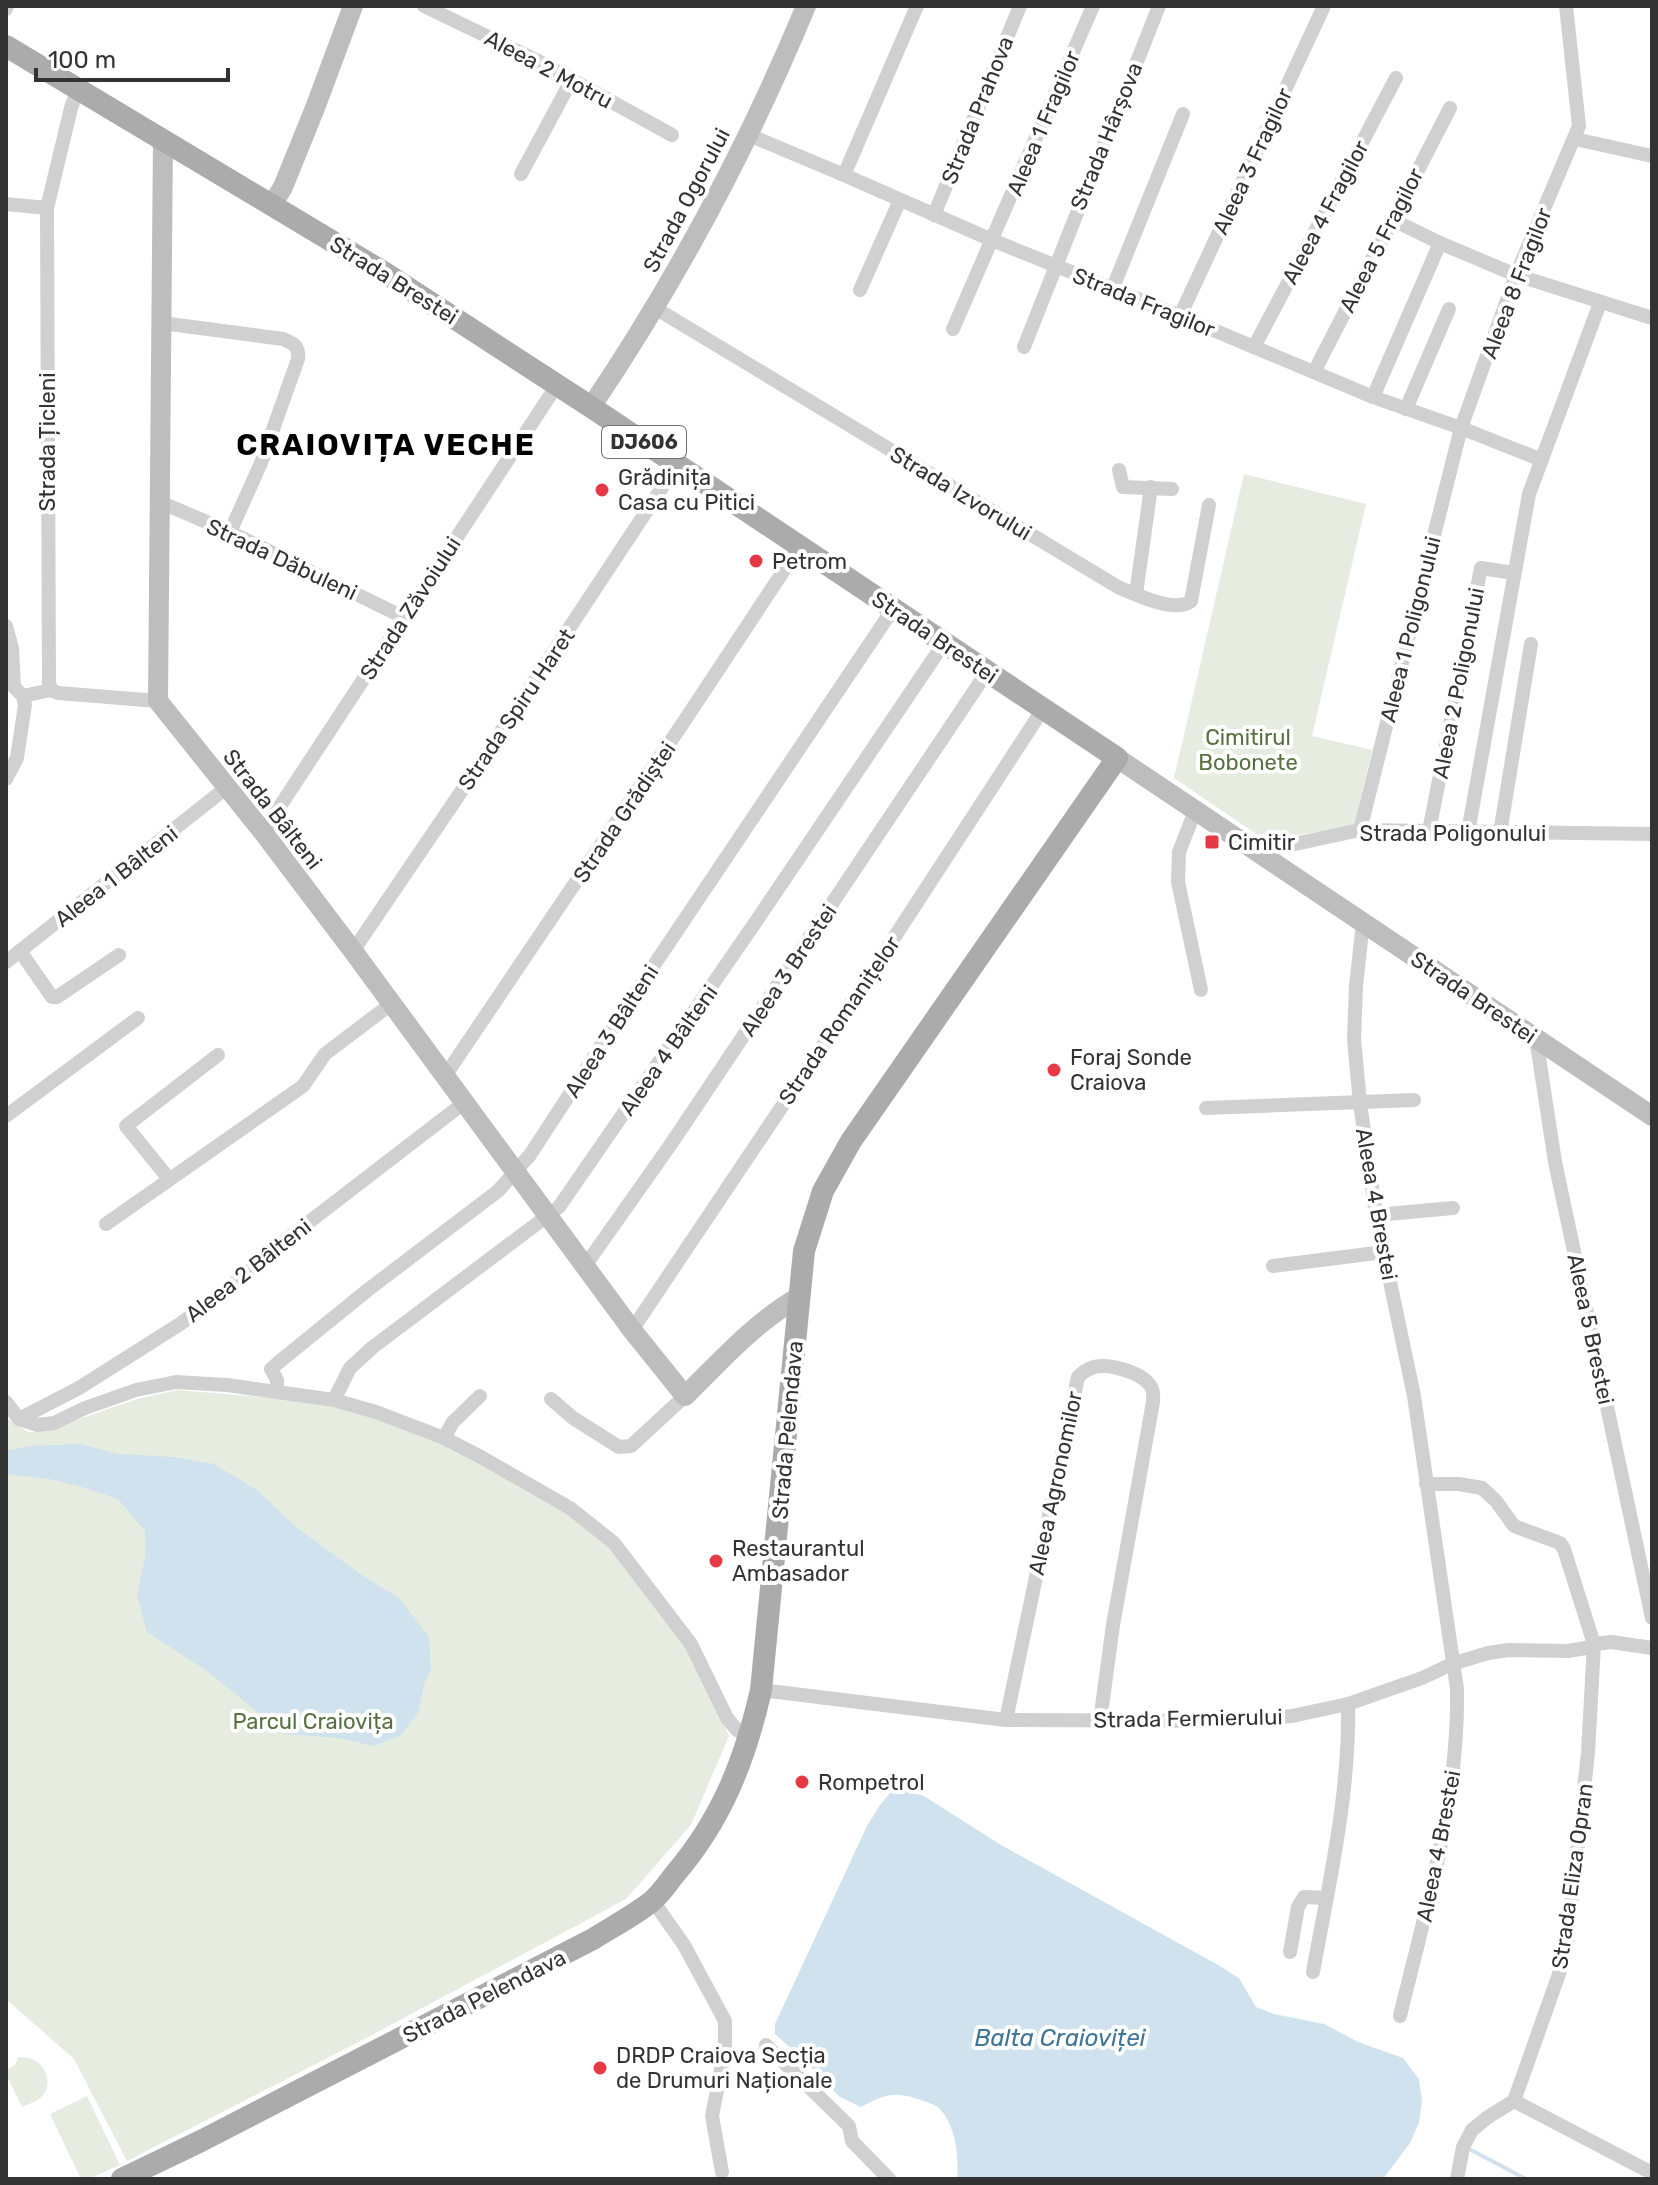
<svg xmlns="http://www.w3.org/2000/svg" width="1658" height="2185" font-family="Rubik,sans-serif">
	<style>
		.green { fill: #e6ecdf }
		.water { fill: #cfe2ee }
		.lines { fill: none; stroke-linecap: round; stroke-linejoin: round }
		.stream { stroke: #cfe2ee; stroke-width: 4 }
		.street { stroke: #d0d0d0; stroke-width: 14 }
		.secondary { stroke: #bdbdbd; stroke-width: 20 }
		.primary { stroke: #ababab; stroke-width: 22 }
		.poi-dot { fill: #e63946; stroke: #fff; stroke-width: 3 }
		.labels { text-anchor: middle; stroke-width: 8; stroke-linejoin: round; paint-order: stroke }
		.shield { fill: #fff; stroke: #707070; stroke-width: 2 }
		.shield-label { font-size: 20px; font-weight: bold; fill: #333 }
		.street-label { font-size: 22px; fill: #333; stroke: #fff }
		.poi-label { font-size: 22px; fill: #333; stroke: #fff; text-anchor: start }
		.park-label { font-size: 22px; fill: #56703f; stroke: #fff }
		.water-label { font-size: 24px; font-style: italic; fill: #3f7597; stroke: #fff }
		.district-label { font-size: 30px; font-weight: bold; letter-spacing: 2px; fill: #000; stroke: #fff }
	</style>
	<rect width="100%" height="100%" fill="#fff"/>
	<!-- green -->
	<g class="green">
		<polygon points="1244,474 1366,504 1312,736 1372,750 1354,826 1265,840 1174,778"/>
		<polygon points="177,1390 275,1398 333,1407 360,1413 439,1443 478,1461 568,1513 610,1547 689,1650 729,1736 691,1825 626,1899 372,2035 127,2161 74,2059 6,1999 6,1418 28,1432 45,1431 137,1399"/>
		<path d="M18,2057C22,2057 29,2058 32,2059C47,2064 54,2087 40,2098C36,2102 27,2104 22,2107L6,2074V2070L15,2065Z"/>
		<polygon points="87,2096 120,2165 89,2179 81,2179 50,2114"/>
	</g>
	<!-- water -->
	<g class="water">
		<polygon points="81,1444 118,1454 174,1457 214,1464 257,1490 296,1527 366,1578 398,1597 429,1637 431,1670 425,1681 418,1713 400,1736 374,1746 339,1738 284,1734 207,1671 147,1632 137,1595 145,1558 145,1531 118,1499 86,1488 50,1479 6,1474 6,1451 30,1446"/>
		<path d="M906,1791L924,1796L1001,1845L1218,1965L1239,1978L1256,2007L1274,2014L1324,2024L1358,2042L1403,2058L1419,2079L1422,2101L1419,2123L1410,2143L1383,2179H957C959,2156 956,2125 938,2107C934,2104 926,2102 921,2100C894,2091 886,2094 861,2107L840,2097L805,2061L775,2034V2024L867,1826L880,1805L890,1793Z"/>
	</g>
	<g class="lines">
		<!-- stream -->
		<polyline class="stream" points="1471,2150 1526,2179"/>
		<!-- street -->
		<g class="street">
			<polyline points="424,6 536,60 672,135"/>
			<polyline points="6,9 7,6"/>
			<polyline points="749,135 844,175 992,240 1180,316 1373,397 1461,428 1542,460"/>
			<polyline points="1575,139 1652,156"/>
			<polyline points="521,174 571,81"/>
			<polyline points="844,175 917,6"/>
			<polyline points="6,204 47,208"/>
			<polyline points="934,215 1020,6"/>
			<polyline points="1391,219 1440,243 1516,275 1652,318"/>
			<polyline points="860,290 900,200"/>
			<polyline points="1112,290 1183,114"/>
			<path d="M655,308L1118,587C1135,594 1175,614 1191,601L1209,505"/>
			<polyline points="1180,316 1324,6"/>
			<path d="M162,323L283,339C295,344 299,346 298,359L261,463L230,532"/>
			<polyline points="953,329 1093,6"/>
			<polyline points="1024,347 1159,6"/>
			<polyline points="1254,347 1396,78"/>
			<polyline points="1314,372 1450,108"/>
			<polyline points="1373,397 1440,243"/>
			<polyline points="1406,409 1449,309"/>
			<polyline points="1119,470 1123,487 1172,489"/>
			<polyline points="160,502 230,532 403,617"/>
			<polyline points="1136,594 1151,487"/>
			<polyline points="6,626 12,648 14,687 23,696 25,705 17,758 6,779"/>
			<polyline points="51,690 49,683 47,208 71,108 78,89"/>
			<polyline points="23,696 51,690 58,693 158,701"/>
			<polyline points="1195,811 1179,852 1178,882 1201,990"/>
			<polyline points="1360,830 1461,428 1516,275 1579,126 1566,6"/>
			<polyline points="1429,831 1481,568 1514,573"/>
			<polyline points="263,832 557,385"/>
			<polyline points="1468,832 1529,494 1600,303"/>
			<polyline points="1500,833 1531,644"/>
			<polyline points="1257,852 1360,830 1652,834"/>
			<path d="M1363,922L1356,986L1354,1039L1360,1103L1376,1215L1414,1396L1457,1689C1459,1801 1426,1908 1400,2016"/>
			<polyline points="20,951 52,997 57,997 119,955"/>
			<polyline points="353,951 467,783 677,465"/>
			<polyline points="6,962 226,788"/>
			<polyline points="1536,1038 1555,1162 1652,1618"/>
			<polyline points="445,1076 683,723 800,546"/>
			<polyline points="1206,1108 1414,1100"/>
			<polyline points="6,1116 138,1018"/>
			<polyline points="169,1179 126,1126 218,1055"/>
			<polyline points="1376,1215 1453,1208"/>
			<polyline points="106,1224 303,1086 325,1054 391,1004"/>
			<polyline points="585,1266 671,1144 987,672"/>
			<polyline points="1273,1266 1384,1252"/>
			<polyline points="632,1330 858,993 1043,709"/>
			<polyline points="277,1391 277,1380 271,1369 279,1362 369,1289 498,1191 530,1155 644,980 893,609"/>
			<polyline points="551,1399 573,1418 619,1447 631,1446 685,1396"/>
			<polyline points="334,1400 350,1368 373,1347 559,1207 757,920 944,643"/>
			<polyline points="6,1402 19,1419"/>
			<polyline points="19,1419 38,1425 54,1423 85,1408 136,1390 176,1382 227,1385 334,1400 376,1412 444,1438 481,1457 570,1508 614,1543 691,1644 727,1718 737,1730 749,1737"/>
			<polyline points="19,1419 79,1388 180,1324 224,1292 274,1249 465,1102"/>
			<polyline points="444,1438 453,1422 480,1396"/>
			<polyline points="1426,1484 1459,1484 1482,1488 1496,1501 1514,1526 1560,1543 1564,1549 1594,1644 1588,1753 1567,1943 1559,1974 1514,2101 1488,2117 1472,2130 1463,2147 1457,2179"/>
			<polyline points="761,1690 1006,1720 1227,1721 1292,1716 1348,1704 1422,1678 1452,1664 1488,1653 1509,1650 1568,1651 1586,1648 1594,1644 1611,1642 1652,1648"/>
			<path d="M1006,1720L1078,1377C1083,1372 1087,1369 1094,1367C1109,1363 1146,1373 1152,1389C1154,1393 1153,1398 1153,1402L1113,1625L1100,1721"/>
			<polyline points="653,1901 684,1945 725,2021 725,2049 712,2116 722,2172"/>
			<polyline points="1290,1952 1298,1907 1304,1897 1326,1898"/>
			<path d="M1313,1972C1329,1883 1350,1794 1348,1704"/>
			<polyline points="766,2045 849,2126 852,2141 889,2179"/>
			<polyline points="1514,2101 1652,2173"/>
		</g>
		<!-- secondary -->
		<g class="secondary">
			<path d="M163,140L158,701L263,832L353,951L632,1330L685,1396C721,1361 755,1322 799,1297"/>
			<polyline points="272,205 283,187 315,108 353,6"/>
			<path d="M591,407C676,281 748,146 806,6"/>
			<polyline points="1117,758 1652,1116"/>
		</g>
		<!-- primary -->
		<path class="primary" d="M6,46L385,273L591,407L1117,758L851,1141L823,1191L804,1251L761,1690C745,1760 722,1819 675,1874C668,1883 660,1895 651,1902C633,1916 612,1927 593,1939L201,2141L122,2179"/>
	</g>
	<!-- markers -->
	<g class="poi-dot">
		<circle cx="602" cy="490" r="8"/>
		<circle cx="756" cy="561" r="8"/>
		<rect x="1204" y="834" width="16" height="16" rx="4"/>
		<circle cx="1054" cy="1070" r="8"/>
		<circle cx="716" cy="1561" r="8"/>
		<circle cx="802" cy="1782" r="8"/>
		<circle cx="600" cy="2068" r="8"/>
	</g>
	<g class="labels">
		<!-- shield labels -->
		<rect class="shield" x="602" y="426" width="84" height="32" rx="6"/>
		<g class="shield-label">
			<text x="644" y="449">DJ606</text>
		</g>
		<!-- street labels -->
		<g class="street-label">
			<text transform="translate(549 69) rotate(28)" y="8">Aleea 2 Motru</text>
			<text transform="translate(977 110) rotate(-68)" y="8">Strada Prahova</text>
			<text transform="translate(1043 123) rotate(-67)" y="8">Aleea 1 Fragilor</text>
			<text transform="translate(1106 136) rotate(-68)" y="8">Strada Hârșova</text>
			<text transform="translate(1252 161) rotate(-65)" y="8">Aleea 3 Fragilor</text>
			<text transform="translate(686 200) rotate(-62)" y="8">Strada Ogorului</text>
			<text transform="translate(1325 212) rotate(-62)" y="8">Aleea 4 Fragilor</text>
			<text transform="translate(1381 240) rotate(-63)" y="8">Aleea 5 Fragilor</text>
			<text transform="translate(394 280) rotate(32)" y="8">Strada Brestei</text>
			<text transform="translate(1516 283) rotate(-69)" y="8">Aleea 8 Fragilor</text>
			<text transform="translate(1144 302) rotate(22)" y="8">Strada Fragilor</text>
			<text transform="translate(47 442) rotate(-90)" y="8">Strada Țicleni</text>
			<text transform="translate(961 493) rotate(31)" y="8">Strada Izvorului</text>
			<text transform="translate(282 559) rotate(25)" y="8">Strada Dăbuleni</text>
			<text transform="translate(410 608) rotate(-57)" y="8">Strada Zăvoiului</text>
			<text transform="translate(1410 629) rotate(-76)" y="8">Aleea 1 Poligonului</text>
			<text transform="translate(935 637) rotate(34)" y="8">Strada Brestei</text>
			<text transform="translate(1458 683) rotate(-79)" y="8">Aleea 2 Poligonului</text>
			<text transform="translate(516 709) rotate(-56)" y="8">Strada Spiru Haret</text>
			<text transform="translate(273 809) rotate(52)" y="8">Strada Bâlteni</text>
			<text transform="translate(624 812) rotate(-56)" y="8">Strada Grădiștei</text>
			<text x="1453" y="841">Strada Poligonului</text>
			<text transform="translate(116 876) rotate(-38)" y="8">Aleea 1 Bâlteni</text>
			<text transform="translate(788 970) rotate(-56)" y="8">Aleea 3 Brestei</text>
			<text transform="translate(1474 997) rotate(34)" y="8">Strada Brestei</text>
			<text transform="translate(839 1020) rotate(-56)" y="8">Strada Romanițelor</text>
			<text transform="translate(611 1031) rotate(-57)" y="8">Aleea 3 Bâlteni</text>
			<text transform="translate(668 1050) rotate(-55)" y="8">Aleea 4 Bâlteni</text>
			<text transform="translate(1377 1204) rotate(80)" y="8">Aleea 4 Brestei</text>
			<text transform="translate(248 1270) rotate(-38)" y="8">Aleea 2 Bâlteni</text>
			<text transform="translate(1591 1329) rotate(78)" y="8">Aleea 5 Brestei</text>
			<text transform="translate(787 1430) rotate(-85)" y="8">Strada Pelendava</text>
			<text transform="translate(1055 1483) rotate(-78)" y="8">Aleea Agronomilor</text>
			<text transform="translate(1188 1718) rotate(-1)" y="8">Strada Fermierului</text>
			<text transform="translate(1438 1846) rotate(-79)" y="8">Aleea 4 Brestei</text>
			<text transform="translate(1572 1876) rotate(-82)" y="8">Strada Eliza Opran</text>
			<text transform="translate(484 1996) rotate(-27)" y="8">Strada Pelendava</text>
		</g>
		<!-- poi labels -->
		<g class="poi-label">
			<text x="618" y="485">Grădinița<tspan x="618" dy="25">Casa cu Pitici</tspan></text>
			<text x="772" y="569">Petrom</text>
			<text x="1228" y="850">Cimitir</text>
			<text x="1070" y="1065">Foraj Sonde<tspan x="1070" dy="25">Craiova</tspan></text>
			<text x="732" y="1556">Restaurantul<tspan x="732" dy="25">Ambasador</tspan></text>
			<text x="818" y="1790">Rompetrol</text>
			<text x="616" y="2063">DRDP Craiova Secția<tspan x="616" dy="25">de Drumuri Naționale</tspan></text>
		</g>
		<!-- park labels -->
		<g class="park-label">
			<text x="1248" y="745">Cimitirul<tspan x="1248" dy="25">Bobonete</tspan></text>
			<text x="313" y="1729">Parcul Craiovița</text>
		</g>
		<!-- water labels -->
		<g class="water-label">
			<text x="1060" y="2046">Balta Craioviței</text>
		</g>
		<!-- district labels -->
		<g class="district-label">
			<text x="386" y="455">CRAIOVIȚA VECHE</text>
		</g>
	</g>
	<!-- border -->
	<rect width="1658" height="2185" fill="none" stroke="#333333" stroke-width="16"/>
	<!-- scale -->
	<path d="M36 68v12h192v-12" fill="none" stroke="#333333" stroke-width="4"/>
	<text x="48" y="68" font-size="24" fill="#333333" stroke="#ffffff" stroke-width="6" paint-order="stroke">100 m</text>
</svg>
